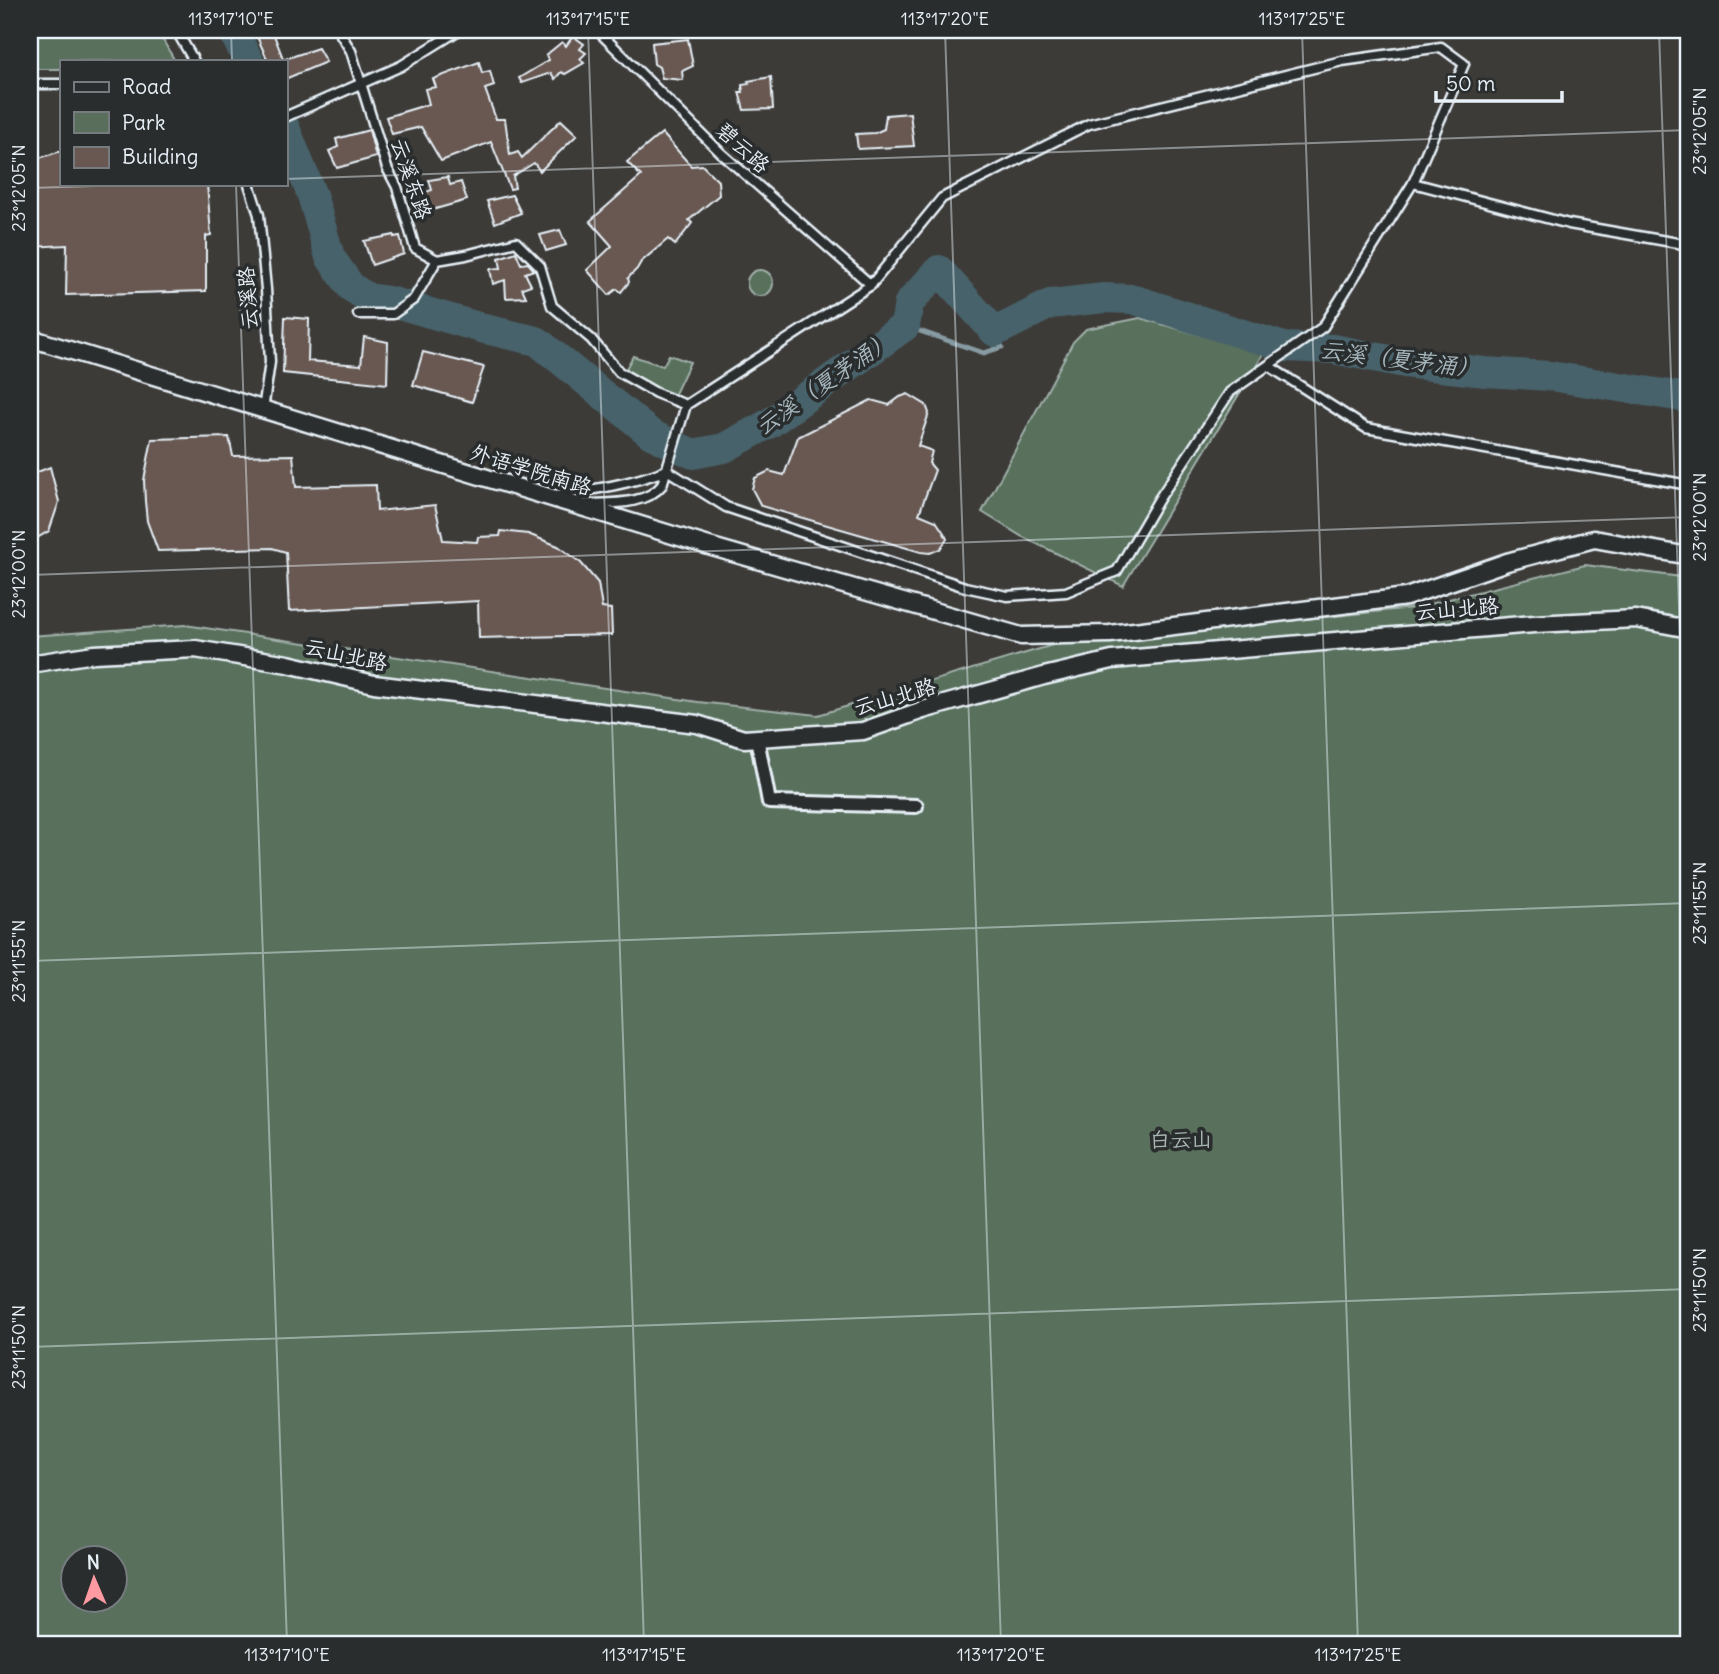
<svg xmlns="http://www.w3.org/2000/svg" width="1719" height="1674" font-family="Delius,'LXGW WenKai TC',sans-serif">
	<style>
		.built { fill: #3d3a38; fill-rule: evenodd }
		.green { fill: #596f5b; stroke: #a0b0aa; stroke-width: 2; fill-rule: evenodd }
		.lines { fill: none; stroke-linecap: round; stroke-linejoin: round }
		.stream { stroke: #879ba3; stroke-width: 5 }
		.river { stroke: #46626a; stroke-width: 30 }
		.building { fill: #685851; stroke: #e8f1f8; stroke-width: 2 }
		.service-casing { stroke: #e8f1f8; stroke-width: 13 }
		.pedestrian-casing { stroke: #e8f1f8; stroke-width: 18 }
		.minor-casing { stroke: #e8f1f8; stroke-width: 21 }
		.service { stroke: #2a2d2e; stroke-width: 8 }
		.pedestrian { stroke: #2a2d2e; stroke-width: 12 }
		.minor { stroke: #2a2d2e; stroke-width: 16 }
		.ticks { fill: none; stroke: #e8f1f8; stroke-width: 2; stroke-opacity: 0.45 }
		.labels { text-anchor: middle; stroke-width: 7; stroke-linejoin: round; paint-order: stroke }
		.street-label { font-size: 21px; fill: #e8f1f8; stroke: #2a2d2e }
		.park-label { font-size: 21px; fill: #a8b6b1; stroke: #2a2d2e }
		.water-label { font-size: 23px; font-style: italic; fill: #a7b8bf; stroke: #2a2d2e }
		.neatline { fill: none; stroke: #e8f1f8; stroke-width: 2.5 }
		.ticks-label { font-size: 18px; text-anchor: middle; fill: #e8f1f8 }
	</style>
	<rect width="100%" height="100%" fill="#2a2d2e"/>
	<filter id="ink" filterUnits="userSpaceOnUse"><feTurbulence type="fractalNoise" baseFrequency=".0143" numOctaves="2"/><feDisplacementMap in="SourceGraphic" scale="14" xChannelSelector="R" yChannelSelector="G"/><feConvolveMatrix kernelMatrix="1 2 1 2 8 2 1 2 1" color-interpolation-filters="sRGB"/></filter>
	<g filter="url(#ink)">
		<!-- built -->
		<path class="built" d="M30,30H1689V578L1585,565L1413,608L1053,645L818,715L698,702L185,625L30,636ZM61,61H285V184H61Z"/>
		<!-- green -->
		<g class="green">
			<polygon points="30,30 157,30 175,61 61,61 61,69 30,69"/>
			<circle cx="760" cy="283" r="13"/>
			<polygon points="1140,318 1264,353 1123,586 1021,536 982,512 1073,342 1086,329"/>
			<polygon points="669,355 690,362 672,400 623,374 633,356 663,366"/>
			<path d="M1585,565L1689,578V1644H30V636L185,625L698,702L818,715L1053,645L1413,608ZM74,1558H116V1600H74Z"/>
		</g>
		<g class="lines">
			<!-- stream -->
			<polyline class="stream" points="905,326 984,353 1002,347 995,332"/>
			<!-- river -->
			<g class="river">
				<polyline points="232,30 249,61"/>
				<polyline points="285,128 312,195 330,257 351,287 368,298 389,301 485,329 537,341 651,434 693,454 724,448 770,423 905,326 909,303 939,270 995,332 1050,304 1104,298 1132,299 1284,347 1333,349 1405,363 1485,372 1550,376 1689,398"/>
			</g>
		</g>
		<!-- building -->
		<g class="building">
			<polygon points="254,30 272,30 284,61 268,61"/>
			<polygon points="573,36 584,44 580,49 586,53 580,59 584,63 565,74 561,72 555,79 551,73 522,83 519,78 549,60 546,55 562,42 566,46"/>
			<polygon points="688,39 693,66 682,71 683,80 662,78 659,67 654,64 652,43"/>
			<polygon points="318,48 326,62 285,79 285,59"/>
			<polygon points="479,62 482,73 490,71 494,86 485,89 496,119 505,119 510,155 518,152 522,158 561,120 577,135 540,171 534,163 513,176 515,188 510,189 491,142 441,161 421,127 392,134 386,117 429,104 425,89 436,87 433,79"/>
			<polygon points="771,77 773,109 744,110 739,92 743,92 742,85 749,84 748,81"/>
			<polygon points="910,113 914,146 858,149 856,134 875,133 884,129 886,115"/>
			<polygon points="369,130 376,157 337,168 329,151 338,147 336,139"/>
			<polygon points="662,133 691,166 702,165 718,181 719,195 689,220 692,223 675,245 668,239 641,262 637,269 628,278 629,282 621,292 617,289 609,295 587,270 612,246 590,221 641,176 627,162"/>
			<polygon points="61,151 61,184 207,184 211,235 206,236 206,291 66,295 67,245 30,247 30,161"/>
			<polygon points="448,177 450,185 461,182 467,200 425,212 418,195 432,190 429,180"/>
			<polygon points="512,195 521,213 495,223 487,201"/>
			<polygon points="560,230 566,245 546,251 540,235"/>
			<polygon points="394,235 394,237 400,236 404,254 372,265 364,241"/>
			<polygon points="516,252 521,264 528,263 534,270 525,273 531,285 522,288 526,297 506,298 505,280 493,284 490,269 501,268 499,258"/>
			<polygon points="285,317 309,319 308,361 361,365 364,337 388,342 387,384 283,373"/>
			<polygon points="423,352 484,367 472,402 413,385"/>
			<polygon points="908,394 926,405 929,413 918,446 932,451 929,463 935,470 919,514 936,521 944,533 947,539 940,549 930,553 921,552 761,506 752,489 755,478 769,471 784,475 798,437 871,400 889,405 900,397"/>
			<polygon points="229,437 233,456 293,455 296,487 376,485 377,511 435,505 443,540 477,542 478,537 500,536 501,531 528,534 558,546 581,563 598,583 602,608 611,609 612,635 479,638 478,601 289,611 286,552 272,548 158,551 147,521 145,501 144,480 152,439"/>
			<polygon points="50,467 59,502 49,531 30,542 30,475"/>
		</g>
		<g class="lines">
			<!-- service casing -->
			<g class="service-casing">
				<g id="service">
					<polyline points="176,30 194,61"/>
					<polyline points="338,30 351,51 387,168 397,187 415,248 437,260 466,255 516,242 540,266 552,306 591,339 619,372 656,393 686,405"/>
					<polyline points="597,30 721,153 871,285"/>
					<polyline points="30,84 61,84"/>
					<polyline points="285,117 401,66 459,30"/>
					<polyline points="1413,183 1569,224 1689,245"/>
					<polyline points="249,184 259,215 266,289 270,362 263,410"/>
					<polyline points="358,314 393,314 414,299 437,260"/>
					<polyline points="1269,366 1366,428 1689,485"/>
					<path d="M554,495C594,490 630,484 667,470"/>
					<path d="M588,504C613,503 646,505 662,485L686,405L871,285L942,198L1089,124L1342,61L1441,47L1464,64L1413,183L1323,327L1230,392L1159,499L1117,571L1066,592L1007,596L965,587L726,507L667,470"/>
				</g>
			</g>
			<!-- pedestrian casing -->
			<g class="pedestrian-casing">
				<polyline id="pedestrian" points="757,738 769,802 916,806"/>
			</g>
			<!-- minor casing -->
			<g class="minor-casing">
				<g id="minor">
					<polyline points="30,338 712,547 1021,636 1110,634 1406,597 1507,562 1594,539 1689,556"/>
					<polyline points="30,664 94,654 195,649 288,664 374,684 697,724 744,739 863,731 923,710 1044,676 1112,660 1534,624 1636,619 1689,629"/>
				</g>
			</g>
			<!-- service -->
			<use href="#service" class="service"/>
			<!-- pedestrian -->
			<use href="#pedestrian" class="pedestrian"/>
			<!-- minor -->
			<use href="#minor" class="minor"/>
		</g>
	</g>
	<!-- ticks -->
	<path class="ticks" d="M231,30L232,61M588,30L644,1644M945,30L1001,1644M1302,30L1358,1644M1659,30L1689,898M285,179L1689,130M236,184L287,1644M30,188L162,184M30,575L1689,517M30,961L1689,903M30,1347L1689,1289"/>
	<g class="labels">
		<!-- street labels -->
		<g class="street-label">
			<text transform="translate(743 148) rotate(42)" y="7">碧云路</text>
			<text transform="translate(411 179) rotate(71)" y="7">云溪东路</text>
			<text transform="translate(248 298) rotate(-94)" y="7">云溪路</text>
			<text transform="translate(531 470) rotate(17)" y="7">外语学院南路</text>
			<text transform="translate(1457 609) rotate(-5)" y="7">云山北路</text>
			<text transform="translate(346 655) rotate(12)" y="7">云山北路</text>
			<text transform="translate(895 697) rotate(-16)" y="7">云山北路</text>
		</g>
		<!-- park labels -->
		<g class="park-label">
			<text x="1181" y="1147">白云山</text>
		</g>
		<!-- water labels -->
		<g class="water-label">
			<text transform="translate(1400 359) rotate(7)" y="8">云溪（夏茅涌）</text>
			<text transform="translate(824 383) rotate(-35)" y="8">云溪（夏茅涌）</text>
		</g>
	</g>
	<!-- margin -->
	<rect width="1719" height="1674" fill="none" stroke="#2a2d2e" stroke-width="77"/>
	<!-- legend -->
	<rect x="60" y="60" width="228" height="126" fill="#2a2d2e" stroke="#767b7f" stroke-width="2"/>
	<rect x="74" y="82" width="35" height="10" fill="#2a2d2e" stroke="#767b7f" stroke-width="2"/>
	<text x="122" y="94" font-size="21" fill="#e8f1f8">Road</text>
	<rect x="74" y="112" width="35" height="21" fill="#596f5b" stroke="#767b7f" stroke-width="2"/>
	<text x="122" y="130" font-size="21" fill="#e8f1f8">Park</text>
	<rect x="74" y="147" width="35" height="21" fill="#685851" stroke="#767b7f" stroke-width="2"/>
	<text x="122" y="164" font-size="21" fill="#e8f1f8">Building</text>
	<!-- north arrow -->
	<g transform="translate(94 1579) rotate(358)"><circle r="33" fill="#2a2d2e" stroke="#767b7f" stroke-width="2"/>
	<path d="M0-5L12 26L0 18L-12 26Z" fill="#ff9aa2"/>
	<text y="-10" font-size="19" font-weight="bold" text-anchor="middle" fill="#e8f1f8">N</text>
	</g>
	<!-- scale -->
	<path d="M1436 91v10h126v-10" fill="none" stroke="#e8f1f8" stroke-width="3.5"/>
	<text x="1446" y="91" font-size="21" fill="#e8f1f8" stroke="#2a2d2e" stroke-width="5" paint-order="stroke">50 m</text>
	<rect x="38" y="38" width="1642" height="1598" class="neatline"/>
	<g class="ticks-label">
		<text x="231" y="25">113°17'10"E</text>
		<text x="588" y="25">113°17'15"E</text>
		<text x="945" y="25">113°17'20"E</text>
		<text x="1302" y="25">113°17'25"E</text>
		<text transform="translate(1700 131) rotate(-90)" y="6">23°12'05"N</text>
		<text transform="translate(19 188) rotate(-90)" y="6">23°12'05"N</text>
		<text transform="translate(1700 517) rotate(-90)" y="6">23°12'00"N</text>
		<text transform="translate(19 574) rotate(-90)" y="6">23°12'00"N</text>
		<text transform="translate(1700 903) rotate(-90)" y="6">23°11'55"N</text>
		<text transform="translate(19 961) rotate(-90)" y="6">23°11'55"N</text>
		<text transform="translate(1700 1290) rotate(-90)" y="6">23°11'50"N</text>
		<text transform="translate(19 1347) rotate(-90)" y="6">23°11'50"N</text>
		<text x="287" y="1661">113°17'10"E</text>
		<text x="644" y="1661">113°17'15"E</text>
		<text x="1001" y="1661">113°17'20"E</text>
		<text x="1358" y="1661">113°17'25"E</text>
	</g>
</svg>
